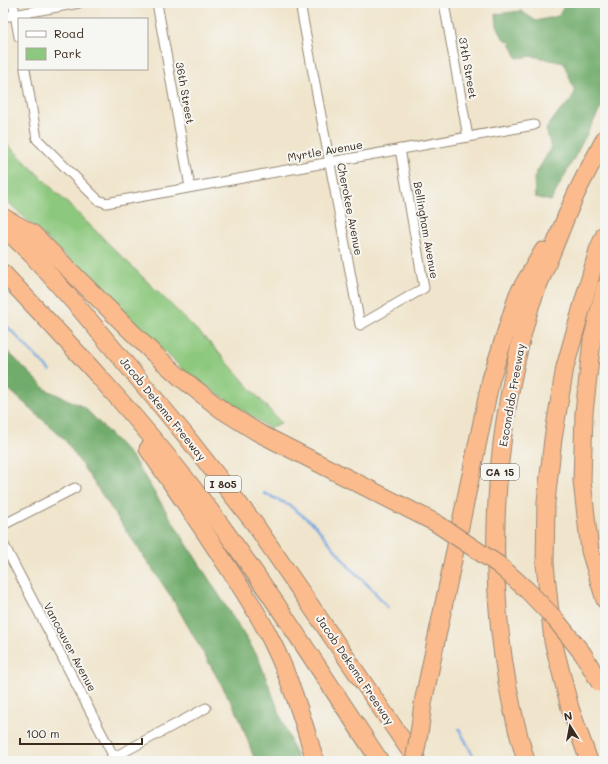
<svg xmlns="http://www.w3.org/2000/svg" width="608" height="764" font-family="Mali,sans-serif">
	<style>
		.green { fill: #8cc87d; stroke: #64794e }
		.forest { fill: #71ac6c; stroke: #566b45 }
		.lines { fill: none; stroke-linecap: round; stroke-linejoin: round }
		.stream { stroke: #76a7e1; stroke-width: 2.5 }
		.minor-casing { stroke: #968875; stroke-width: 11 }
		.motorway-casing { stroke: #968875; stroke-width: 19 }
		.minor { stroke: #fff; stroke-width: 9 }
		.motorway { stroke: #fbbb8d; stroke-width: 17 }
		.motorway-bridge-casing { stroke: #968875; stroke-width: 19; stroke-linecap: butt }
		.motorway-bridge { stroke: #fbbb8d; stroke-width: 17 }
		.labels { text-anchor: middle; stroke-width: 4; stroke-linejoin: round; paint-order: stroke }
		.shield { fill: #f6f6f2; stroke: #73675e; stroke-width: 1 }
		.shield-label { font-size: 10px; font-weight: bold; fill: #3b2a1e }
		.street-label { font-size: 11px; fill: #3b2a1e; stroke: #f6f6f2 }
	</style>
	<rect width="100%" height="100%" fill="#f6f6f2"/>
	<filter id="ink" filterUnits="userSpaceOnUse"><feTurbulence type="fractalNoise" baseFrequency=".025" numOctaves="2"/><feDisplacementMap in="SourceGraphic" scale="8" xChannelSelector="R" yChannelSelector="G"/><feConvolveMatrix kernelMatrix="1 2 1 2 8 2 1 2 1" color-interpolation-filters="sRGB"/></filter>
	<filter id="wash" filterUnits="userSpaceOnUse"><feTurbulence type="fractalNoise" baseFrequency=".012" numOctaves="4" result="noise"/><feDisplacementMap in="SourceGraphic" scale="16" xChannelSelector="R" yChannelSelector="G"/><feGaussianBlur stdDeviation="0.9" result="paint"/><feColorMatrix in="noise" values="0 0 0 0 0 0 0 0 0 0 0 0 0 0 0 0 0 1.4 0 .05"/><feComposite in="paint" operator="in"/></filter>
	<g filter="url(#wash)">
		<rect width="100%" height="100%" fill="#f0e5cc"/>
		<!-- green -->
		<polygon class="green" points="3,140 211,344 281,423 269,428 187,373 3,197"/>
		<!-- forest -->
		<g class="forest">
			<polygon points="566,3 605,3 605,100 551,201 535,197 534,177 551,148 546,129 558,113 571,100 575,92 564,63 533,56 517,58 510,42 503,38 497,25 496,14 521,11 536,21 558,16"/>
			<polygon points="3,347 47,390 84,407 132,457 258,657 298,761 255,761 239,716 172,598 65,440 3,384"/>
		</g>
		<g class="lines">
			<!-- stream -->
			<g class="stream">
				<polyline points="3,322 50,371"/>
				<polyline points="264,493 289,505 315,525 351,569 372,589 388,608"/>
				<polyline points="459,729 476,761"/>
			</g>
		</g>
	</g>
	<g filter="url(#ink)">
		<g class="lines">
			<!-- minor casing -->
			<g class="minor-casing">
				<g id="minor">
					<polyline points="13,3 19,37"/>
					<polyline points="157,3 190,187"/>
					<polyline points="300,3 360,325 424,288 400,149"/>
					<polyline points="444,3 468,137"/>
					<polyline points="3,17 79,3"/>
					<polyline points="25,69 37,139 98,200 106,203 534,125"/>
					<polyline points="3,525 75,488"/>
					<polyline points="3,543 116,761"/>
					<polyline points="107,761 206,708"/>
				</g>
			</g>
			<!-- motorway casing -->
			<g class="motorway-casing">
				<g id="motorway">
					<polyline points="3,217 32,233 152,352 181,378 222,410 257,432 436,523"/>
					<polyline points="3,227 32,255 80,309 186,436 254,523 417,761"/>
					<path d="M3,273C70,344 136,415 196,492C262,578 320,671 380,761"/>
					<polyline points="605,287 592,340 584,413 582,481 590,551 605,600"/>
					<path d="M148,449C173,486 199,522 223,560C242,588 260,616 274,646C292,683 304,722 315,761"/>
					<polyline points="423,703 491,379 518,294 543,251"/>
					<path d="M526,761C482,617 488,451 530,307C535,291 543,275 549,259C559,236 567,212 578,190C586,173 596,156 605,138"/>
					<polyline points="589,761 570,708 553,641 545,564 546,502 553,439 565,367 598,250 605,234"/>
				</g>
			</g>
			<!-- minor -->
			<use href="#minor" class="minor"/>
			<!-- motorway -->
			<use href="#motorway" class="motorway"/>
			<!-- motorway-bridge casing -->
			<g class="motorway-bridge-casing">
				<g id="motorway-bridge">
					<polyline points="436,523 499,565 527,590 555,619 583,654 600,683"/>
					<polyline points="414,761 420,727 423,703"/>
				</g>
			</g>
			<!-- motorway-bridge -->
			<use href="#motorway-bridge" class="motorway-bridge"/>
		</g>
	</g>
	<g class="labels">
		<!-- shield labels -->
		<g class="shield">
			<rect x="481" y="464" width="38" height="16" rx="3"/>
			<rect x="205" y="476" width="36" height="16" rx="3"/>
		</g>
		<g class="shield-label">
			<text x="500" y="476">CA 15</text>
			<text x="223" y="488">I 805</text>
		</g>
		<!-- street labels -->
		<g class="street-label">
			<text transform="translate(468 68) rotate(80)" y="4">37th Street</text>
			<text transform="translate(185 93) rotate(80)" y="4">36th Street</text>
			<text transform="translate(325 151) rotate(-10)" y="4">Myrtle Avenue</text>
			<text transform="translate(350 209) rotate(79)" y="4">Cherokee Avenue</text>
			<text transform="translate(426 230) rotate(80)" y="4">Bellingham Avenue</text>
			<text transform="translate(512 395) rotate(-80)" y="4">Escondido Freeway</text>
			<text transform="translate(163 409) rotate(51)" y="4">Jacob Dekema Freeway</text>
			<text transform="translate(70 647) rotate(62)" y="4">Vancouver Avenue</text>
			<text transform="translate(355 670) rotate(56)" y="4">Jacob Dekema Freeway</text>
		</g>
	</g>
	<!-- margin -->
	<rect width="608" height="764" fill="none" stroke="#f6f6f2" stroke-width="16"/>
	<!-- legend -->
	<rect x="18" y="18" width="130" height="52" fill="#f6f6f2" stroke="#aba49d"/>
	<rect x="26" y="31" width="20" height="6" fill="#ffffff" stroke="#aba49d"/>
	<text x="54" y="38" font-size="12" fill="#3b2a1e">Road</text>
	<rect x="26" y="48" width="20" height="12" fill="#8cc87d" stroke="#aba49d"/>
	<text x="54" y="58" font-size="12" fill="#3b2a1e">Park</text>
	<!-- north arrow -->
	<g transform="translate(570 726) rotate(349)" stroke="#f6f6f2" stroke-width="3" paint-order="stroke">
	<path d="M0-3L7 15L0 10L-7 15Z" fill="#3b2a1e"/>
	<text y="-6" font-size="11" font-weight="bold" text-anchor="middle" fill="#3b2a1e">N</text>
	</g>
	<!-- scale -->
	<path d="M20 738v6h122v-6" fill="none" stroke="#3b2a1e" stroke-width="2"/>
	<text x="26" y="738" font-size="12" fill="#3b2a1e" stroke="#f6f6f2" stroke-width="3" paint-order="stroke">100 m</text>
</svg>
